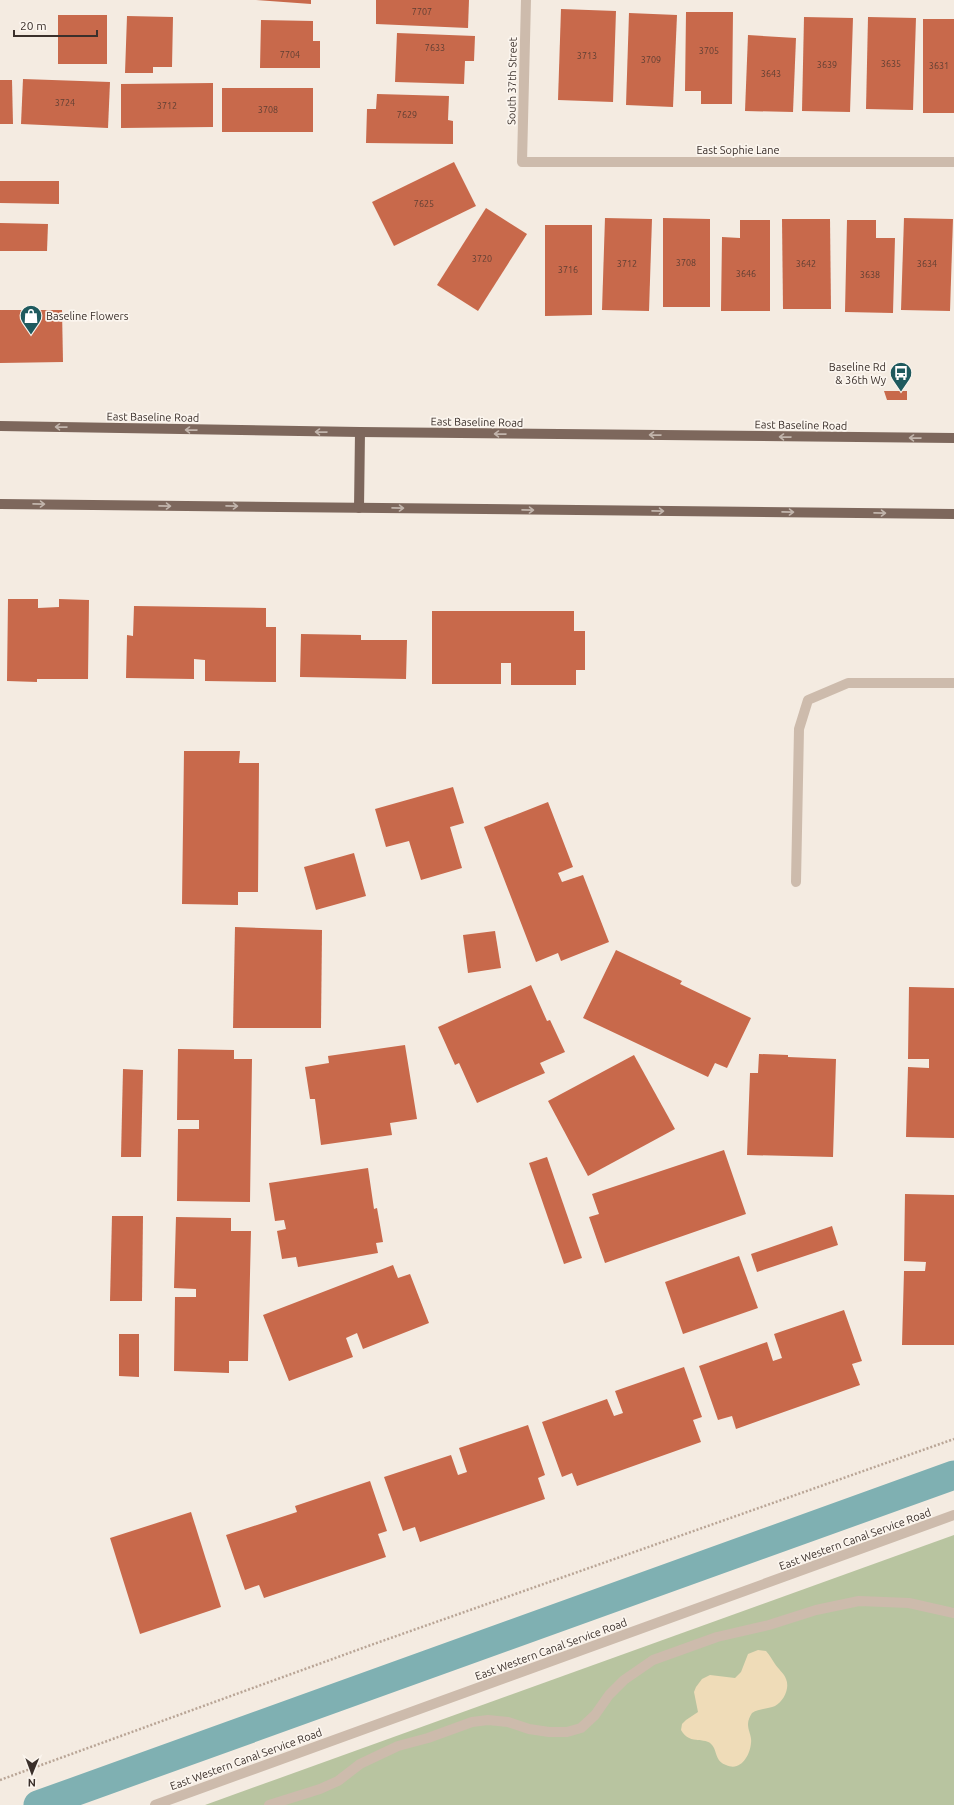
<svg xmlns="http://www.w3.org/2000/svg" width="954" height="1805" font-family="Ubuntu,sans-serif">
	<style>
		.green { fill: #b8c4a0 }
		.sand { fill: #efdcb8 }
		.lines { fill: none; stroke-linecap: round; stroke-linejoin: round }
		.canal { stroke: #7fb0b2; stroke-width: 29 }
		.building { fill: #c8694b }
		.path { stroke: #b9a596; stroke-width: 2.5; stroke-dasharray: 2 2; stroke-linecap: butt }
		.service { stroke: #cdbbac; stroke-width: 10 }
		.minor { stroke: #cdbbac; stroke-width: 10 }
		.primary { stroke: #7d675c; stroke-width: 10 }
		.oneway { stroke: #c2b5ac }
		.labels { text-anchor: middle; stroke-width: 3.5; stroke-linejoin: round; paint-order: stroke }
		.number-label { font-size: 9px; fill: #5e3e33 }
		.street-label { font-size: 11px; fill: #3b302b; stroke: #fbf5ee }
		.poi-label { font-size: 11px; fill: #3b302b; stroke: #fbf5ee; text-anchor: start }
	</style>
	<rect width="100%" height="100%" fill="#f4ebe1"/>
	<!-- green -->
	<polygon class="green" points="954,1535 954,1805 205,1805"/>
	<!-- sand -->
	<path class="sand" d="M758,1650L766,1651C770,1655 772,1660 775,1664C778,1669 784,1673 786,1679C790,1688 784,1701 775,1706C769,1709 760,1708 752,1713C750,1716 748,1720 748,1724C748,1731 752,1736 751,1743C750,1755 741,1772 726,1765C717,1762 717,1755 714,1748C708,1734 690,1747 681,1730L682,1724L686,1720L698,1712L694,1692L696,1687L702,1679L710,1675L735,1678L741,1672L748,1654Z"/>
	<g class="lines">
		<!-- canal -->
		<polyline class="canal" points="38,1805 954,1475"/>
	</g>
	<!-- building -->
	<g class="building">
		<polygon points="256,0 311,0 311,4"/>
		<polygon points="376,0 469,0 468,28 376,24"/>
		<polygon points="561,9 616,11 613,102 558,100"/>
		<polygon points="686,12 733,12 732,104 701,104 701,91 685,91"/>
		<polygon points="629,13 677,15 673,107 626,105"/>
		<rect x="58" y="15" width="49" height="49"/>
		<polygon points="127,16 173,17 172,67 153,67 153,73 125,73"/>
		<polygon points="804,17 853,18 850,112 802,111"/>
		<polygon points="868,17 916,18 913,110 866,109"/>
		<rect x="923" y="19" width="31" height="94"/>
		<polygon points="261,20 313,21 313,41 320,41 320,68 260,68"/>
		<polygon points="397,33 475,36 474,61 465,61 464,84 395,82"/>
		<polygon points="748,35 796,38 793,112 745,111"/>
		<polygon points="23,79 110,82 108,128 21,124"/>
		<polygon points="0,80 12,80 13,124 0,124"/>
		<polygon points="213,83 213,127 121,128 121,84"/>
		<rect x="222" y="88" width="91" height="44"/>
		<polygon points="377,94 449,96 448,120 453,121 453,144 366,143 367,109 376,109"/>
		<polygon points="454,162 476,206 394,246 372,202"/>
		<polygon points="0,181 59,181 59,204 0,203"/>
		<polygon points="486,208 527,234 478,311 437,285"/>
		<polygon points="605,218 652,219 649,311 602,310"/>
		<polygon points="663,218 710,219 710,307 663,307"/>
		<polygon points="904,218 953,219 950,311 901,310"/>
		<polygon points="782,219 830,219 831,309 783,309"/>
		<polygon points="740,220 770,220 770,311 721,311 722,237 740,238"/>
		<polygon points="847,220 876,220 876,238 895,238 893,313 845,312"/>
		<polygon points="0,223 48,224 47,251 0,251"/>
		<polygon points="545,225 592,225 592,315 545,316"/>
		<polygon points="0,310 62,310 63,362 0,363"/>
		<polygon points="884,391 907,391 907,400 887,400"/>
		<polygon points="8,599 38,599 38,608 59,607 59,599 89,600 88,679 37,679 37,682 7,681"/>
		<polygon points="134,606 266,608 266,627 276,627 276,682 205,681 205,660 194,659 194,679 126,678 127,635 133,636"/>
		<polygon points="432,611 574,611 574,631 585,631 585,670 576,670 576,685 511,685 511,663 501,663 501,684 432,684"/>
		<polygon points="301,634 361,635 361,640 407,640 406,679 300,677"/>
		<polygon points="184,751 240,751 239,763 259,763 258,892 238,892 238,905 182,904"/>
		<polygon points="453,787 464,823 450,827 462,868 421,880 409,841 386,847 375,809"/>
		<polygon points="548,802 573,867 558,873 562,882 583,875 609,942 561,961 558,953 536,962 484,827"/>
		<polygon points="354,853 366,896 316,910 304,867"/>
		<polygon points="235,927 322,930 321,1028 233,1028"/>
		<polygon points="495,931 501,968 468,973 463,935"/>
		<polygon points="616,950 682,981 680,984 751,1018 727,1068 715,1063 708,1077 583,1018"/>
		<polygon points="531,985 547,1021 550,1020 565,1052 540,1063 545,1073 477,1103 459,1063 455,1065 438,1027"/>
		<polygon points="909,987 954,988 954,1138 906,1137 908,1067 929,1068 929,1059 908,1059"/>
		<polygon points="405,1045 417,1119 390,1123 392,1135 321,1145 315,1099 310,1099 305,1067 329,1063 328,1056"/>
		<polygon points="178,1049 234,1050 234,1059 252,1059 250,1202 177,1201 178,1129 199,1129 199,1120 177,1120"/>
		<polygon points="759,1054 788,1055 788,1057 836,1059 833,1157 747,1155 750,1073 758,1073"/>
		<polygon points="634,1055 675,1129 588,1176 548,1101"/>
		<polygon points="123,1069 143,1070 141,1157 121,1157"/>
		<polygon points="724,1150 746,1214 605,1263 589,1217 599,1214 592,1194"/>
		<polygon points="547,1157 582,1258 564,1264 529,1163"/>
		<polygon points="368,1168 374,1209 377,1208 383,1242 376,1243 378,1253 298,1267 296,1257 282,1259 277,1231 286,1229 284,1220 275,1221 269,1183"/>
		<polygon points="905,1194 954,1195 954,1345 902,1345 904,1271 925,1271 926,1262 904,1261"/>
		<polygon points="112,1216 143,1216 142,1301 110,1301"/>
		<polygon points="176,1217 231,1218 231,1231 251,1231 248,1361 229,1361 229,1373 174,1371 175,1297 196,1297 196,1289 174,1288"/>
		<polygon points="832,1226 838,1245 757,1272 751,1254"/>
		<polygon points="739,1256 758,1308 683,1334 665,1282"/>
		<polygon points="393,1265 398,1278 410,1274 429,1323 363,1349 357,1333 346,1338 353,1357 289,1381 263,1315"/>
		<polygon points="844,1310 862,1361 852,1364 860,1385 736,1429 732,1416 718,1420 699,1366 767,1342 773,1361 782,1358 774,1334"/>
		<polygon points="119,1334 139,1334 139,1377 119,1376"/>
		<polygon points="684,1367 702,1417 693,1420 701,1442 577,1486 572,1473 562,1477 542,1422 607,1399 614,1416 623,1413 615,1391"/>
		<polygon points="528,1425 545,1475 538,1478 545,1499 420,1542 415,1527 403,1531 384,1477 451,1455 458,1475 467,1472 459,1448"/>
		<polygon points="370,1481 387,1531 378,1534 386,1557 264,1598 259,1585 245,1590 226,1535 297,1512 295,1506"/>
		<polygon points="191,1512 221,1607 140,1634 110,1538"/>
	</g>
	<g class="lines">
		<!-- path -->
		<polyline class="path" points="0,1780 371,1645 954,1439"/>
		<!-- service -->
		<g class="service">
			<polyline points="796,882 799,729 808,700 848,683 954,683"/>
			<polyline points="155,1805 954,1515"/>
			<polyline points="269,1805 320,1789 338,1781 360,1764 398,1746 428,1738 472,1722 488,1720 508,1722 529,1729 549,1732 567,1732 581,1728 595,1715 609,1695 624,1680 653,1660 717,1637 769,1625 816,1610 859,1601 909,1603 954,1613"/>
		</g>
		<!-- minor -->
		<polyline class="minor" points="526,0 522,162 954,162"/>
		<!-- primary -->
		<g class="primary">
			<polyline points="0,426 360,432 954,438"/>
			<polyline points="0,504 954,514"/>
			<polyline points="359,508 360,432"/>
		</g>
	</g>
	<!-- one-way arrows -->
	<defs><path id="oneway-shaft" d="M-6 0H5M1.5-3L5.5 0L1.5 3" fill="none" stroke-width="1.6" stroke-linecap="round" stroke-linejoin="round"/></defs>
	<g class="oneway">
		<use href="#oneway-shaft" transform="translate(61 427) rotate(-179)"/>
		<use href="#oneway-shaft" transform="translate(191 430) rotate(-179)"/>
		<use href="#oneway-shaft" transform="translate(321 432) rotate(-179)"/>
		<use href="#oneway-shaft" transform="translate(500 434) rotate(-179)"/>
		<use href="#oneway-shaft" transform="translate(655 435) rotate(-179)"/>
		<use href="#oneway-shaft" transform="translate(785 437) rotate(-179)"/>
		<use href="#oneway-shaft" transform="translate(915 438) rotate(-179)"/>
		<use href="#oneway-shaft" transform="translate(39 504) rotate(1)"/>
		<use href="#oneway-shaft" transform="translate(165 506) rotate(1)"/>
		<use href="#oneway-shaft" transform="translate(232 506) rotate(1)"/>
		<use href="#oneway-shaft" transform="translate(398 508) rotate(1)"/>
		<use href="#oneway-shaft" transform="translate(528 510) rotate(1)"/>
		<use href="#oneway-shaft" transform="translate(658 511) rotate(1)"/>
		<use href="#oneway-shaft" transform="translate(788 512) rotate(1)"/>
		<use href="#oneway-shaft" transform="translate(880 513) rotate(1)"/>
	</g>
	<!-- icons -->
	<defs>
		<g id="shop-pin" transform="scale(1.15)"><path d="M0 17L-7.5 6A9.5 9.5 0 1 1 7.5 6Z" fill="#1f5a5e" stroke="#fbf5ee"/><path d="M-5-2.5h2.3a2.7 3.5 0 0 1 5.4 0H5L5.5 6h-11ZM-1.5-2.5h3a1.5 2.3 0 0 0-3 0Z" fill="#fff"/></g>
		<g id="bus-pin" transform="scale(1.15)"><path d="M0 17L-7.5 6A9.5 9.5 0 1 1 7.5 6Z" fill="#1f5a5e" stroke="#fbf5ee"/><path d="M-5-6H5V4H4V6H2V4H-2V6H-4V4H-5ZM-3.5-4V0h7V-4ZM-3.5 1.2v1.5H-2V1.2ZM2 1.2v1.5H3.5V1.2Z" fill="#fff"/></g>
	</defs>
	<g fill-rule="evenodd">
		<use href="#shop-pin" x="31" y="316"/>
		<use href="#bus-pin" x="901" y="373"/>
	</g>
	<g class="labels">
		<!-- number labels -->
		<g class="number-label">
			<text x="422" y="15">7707</text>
			<text x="435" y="51">7633</text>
			<text x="709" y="54">3705</text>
			<text x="290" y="58">7704</text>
			<text x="587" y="59">3713</text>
			<text x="651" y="63">3709</text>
			<text x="891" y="67">3635</text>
			<text x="827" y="68">3639</text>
			<text x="939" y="69">3631</text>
			<text x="771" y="77">3643</text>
			<text x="65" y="106">3724</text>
			<text x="167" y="109">3712</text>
			<text x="268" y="113">3708</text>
			<text x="407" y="118">7629</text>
			<text x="424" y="207">7625</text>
			<text x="482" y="262">3720</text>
			<text x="686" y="266">3708</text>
			<text x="627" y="267">3712</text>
			<text x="806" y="267">3642</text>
			<text x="927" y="267">3634</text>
			<text x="568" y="273">3716</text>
			<text x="746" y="277">3646</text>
			<text x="870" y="278">3638</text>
		</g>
		<!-- street labels -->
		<g class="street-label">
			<text transform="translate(512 81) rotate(-89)" y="4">South 37th Street</text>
			<text x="738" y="154">East Sophie Lane</text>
			<text transform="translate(153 417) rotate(1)" y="4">East Baseline Road</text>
			<text transform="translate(477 422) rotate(1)" y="4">East Baseline Road</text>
			<text transform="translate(801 425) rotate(1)" y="4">East Baseline Road</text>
			<text transform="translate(855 1539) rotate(-20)" y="4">East Western Canal Service Road</text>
			<text transform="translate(551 1649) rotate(-20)" y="4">East Western Canal Service Road</text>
			<text transform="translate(246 1759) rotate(-20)" y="4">East Western Canal Service Road</text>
		</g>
		<!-- poi labels -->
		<g class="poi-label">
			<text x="46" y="320">Baseline Flowers</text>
			<text x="886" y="371" text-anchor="end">Baseline Rd<tspan x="886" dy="13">&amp; 36th Wy</tspan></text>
		</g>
	</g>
	<!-- north arrow -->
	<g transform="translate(32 1773) rotate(181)" stroke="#fbf5ee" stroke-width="3" paint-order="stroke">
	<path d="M0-3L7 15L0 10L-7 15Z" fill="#3b302b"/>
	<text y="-6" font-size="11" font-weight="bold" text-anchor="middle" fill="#3b302b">N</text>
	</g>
	<!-- scale -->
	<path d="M14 30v6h83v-6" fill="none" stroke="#3b302b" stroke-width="2"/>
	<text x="20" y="30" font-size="12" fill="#3b302b" stroke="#fbf5ee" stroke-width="3" paint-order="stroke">20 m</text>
</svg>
